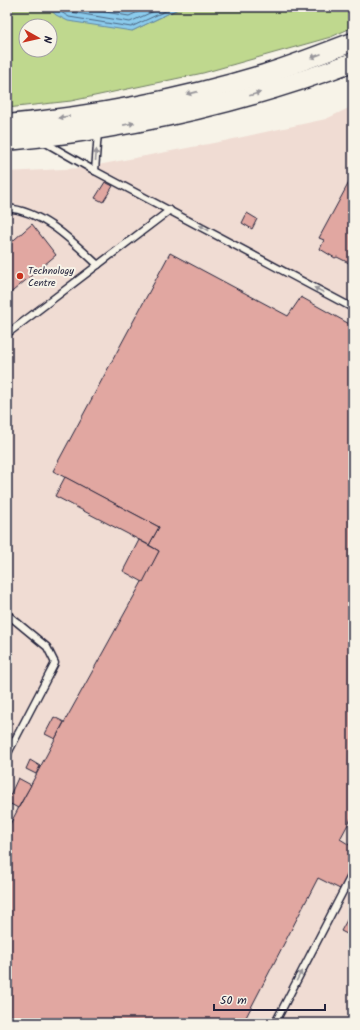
<svg xmlns="http://www.w3.org/2000/svg" width="360" height="1030" font-family="Kalam,sans-serif">
	<style>
		.built { fill: #f0dcd3 }
		.green { fill: #bfd88e; stroke: #707d64; fill-rule: evenodd }
		.water { fill: #8bcbec; stroke: #6187a5 }
		.lines { fill: none; stroke-linecap: round; stroke-linejoin: round }
		.shore { stroke: #4c6682; stroke-width: 1 }
		.building { fill: #e1a7a1; stroke: #22223b }
		.lane-casing { stroke: #22223b; stroke-width: 9 }
		.secondary-casing { stroke: #22223b; stroke-width: 21 }
		.lane { stroke: #f7f3e8; stroke-width: 6 }
		.secondary { stroke: #f7f3e8; stroke-width: 18 }
		.oneway { fill: #97959a }
		.poi-dot { fill: #c8321e; stroke: #f7f3e8; stroke-width: 1.5 }
		.labels { text-anchor: middle; stroke-width: 4; stroke-linejoin: round; paint-order: stroke }
		.poi-label { font-size: 10px; fill: #22223b; stroke: #f7f3e8; text-anchor: start }
	</style>
	<rect width="100%" height="100%" fill="#f7f3e8"/>
	<filter id="ink" filterUnits="userSpaceOnUse"><feTurbulence type="fractalNoise" baseFrequency=".025" numOctaves="2"/><feDisplacementMap in="SourceGraphic" scale="8" xChannelSelector="R" yChannelSelector="G"/><feConvolveMatrix kernelMatrix="1 2 1 2 8 2 1 2 1" color-interpolation-filters="sRGB"/></filter>
	<g filter="url(#ink)">
		<!-- built -->
		<polygon class="built" points="353,106 353,1023 7,1023 7,172 82,168 224,141 326,119"/>
		<!-- green -->
		<path class="green" d="M7,7H129L132,31L182,7H353V27L331,37L203,73L71,101L7,108ZM26,26H50V50H26Z"/>
		<!-- water -->
		<polygon class="water" points="47,7 182,7 132,31 68,21 56,15"/>
		<g class="lines">
			<!-- shore -->
			<g class="shore">
				<polyline points="53,7 69,17 131,27 174,7"/>
				<polyline points="61,7 71,12 130,22 163,7"/>
				<polyline points="76,7 129,16 149,7"/>
			</g>
		</g>
		<!-- building -->
		<g class="building">
			<polygon points="353,175 353,228 350,233 353,235 353,265 337,257 335,258 320,249 324,240 319,238"/>
			<polygon points="105,182 113,186 103,202 95,198"/>
			<polygon points="247,213 257,219 252,229 242,223"/>
			<polygon points="32,224 56,255 7,296 7,246"/>
			<polygon points="170,253 288,316 301,297 353,326 353,815 340,839 353,847 353,866 340,889 318,878 243,1023 7,1023 7,830 55,739 159,551 149,545 159,527 53,471"/>
			<polygon points="65,477 159,527 149,545 55,496"/>
			<polygon points="139,540 159,551 143,582 123,571"/>
			<polygon points="54,717 64,722 55,739 45,734"/>
			<polygon points="30,760 40,766 36,774 26,769"/>
			<polygon points="18,778 31,785 18,808 7,802"/>
			<polygon points="353,909 353,937 341,931"/>
			<polygon points="246,1017 257,1023 243,1023"/>
		</g>
		<g class="lines">
			<!-- lane casing -->
			<g class="lane-casing">
				<g id="lane">
					<polyline points="44,142 95,171 98,132"/>
					<polyline points="95,171 353,308"/>
					<path d="M7,208C43,211 73,242 98,265"/>
					<polyline points="7,334 170,210"/>
					<polyline points="7,614 47,647 55,663 7,755"/>
					<polyline points="275,1023 353,872"/>
				</g>
			</g>
			<!-- secondary casing -->
			<g class="secondary-casing">
				<g id="secondary">
					<path d="M7,124C93,116 181,99 264,74C294,65 323,53 353,42"/>
					<path d="M7,141C125,130 242,104 353,62"/>
				</g>
			</g>
			<!-- lane -->
			<use href="#lane" class="lane"/>
			<!-- secondary -->
			<use href="#secondary" class="secondary"/>
		</g>
		<!-- one-way arrows -->
		<defs><path id="oneway-solid" d="M-6-.8H1V-3.2L6.5 0L1 3.2V.8H-6Z"/></defs>
		<g class="oneway">
			<use href="#oneway-solid" transform="translate(316 56) rotate(159)"/>
			<use href="#oneway-solid" transform="translate(192 93) rotate(167)"/>
			<use href="#oneway-solid" transform="translate(255 94) rotate(-16)"/>
			<use href="#oneway-solid" transform="translate(64 117) rotate(171)"/>
			<use href="#oneway-solid" transform="translate(129 124) rotate(-11)"/>
			<use href="#oneway-solid" transform="translate(96 155) rotate(-85)"/>
			<use href="#oneway-solid" transform="translate(204 228) rotate(-152)"/>
			<use href="#oneway-solid" transform="translate(319 290) rotate(-152)"/>
			<use href="#oneway-solid" transform="translate(299 976) rotate(-62)"/>
		</g>
	</g>
	<!-- markers -->
	<circle class="poi-dot" cx="20" cy="276" r="4"/>
	<g class="labels">
		<!-- poi labels -->
		<g class="poi-label">
			<text x="28" y="274">Technology<tspan x="28" dy="12">Centre</tspan></text>
		</g>
	</g>
	<!-- margin -->
	<rect width="360" height="1030" fill="none" stroke="#f7f3e8" stroke-width="24"/>
	<rect x="12" y="12" width="336" height="1006" fill="none" stroke="#22223b" stroke-width="1.5" filter="url(#ink)"/>
	<!-- north arrow -->
	<g transform="translate(38 38) rotate(98)"><circle r="19" fill="#f7f3e8" stroke="#a29fa3"/>
	<path d="M0-3L7 15L0 10L-7 15Z" fill="#c8321e"/>
	<text y="-6" font-size="11" font-weight="bold" text-anchor="middle" fill="#22223b">N</text>
	</g>
	<!-- scale -->
	<path d="M214 1004v6h111v-6" fill="none" stroke="#22223b" stroke-width="2"/>
	<text x="220" y="1004" font-size="12" fill="#22223b" stroke="#f7f3e8" stroke-width="3" paint-order="stroke">50 m</text>
</svg>
